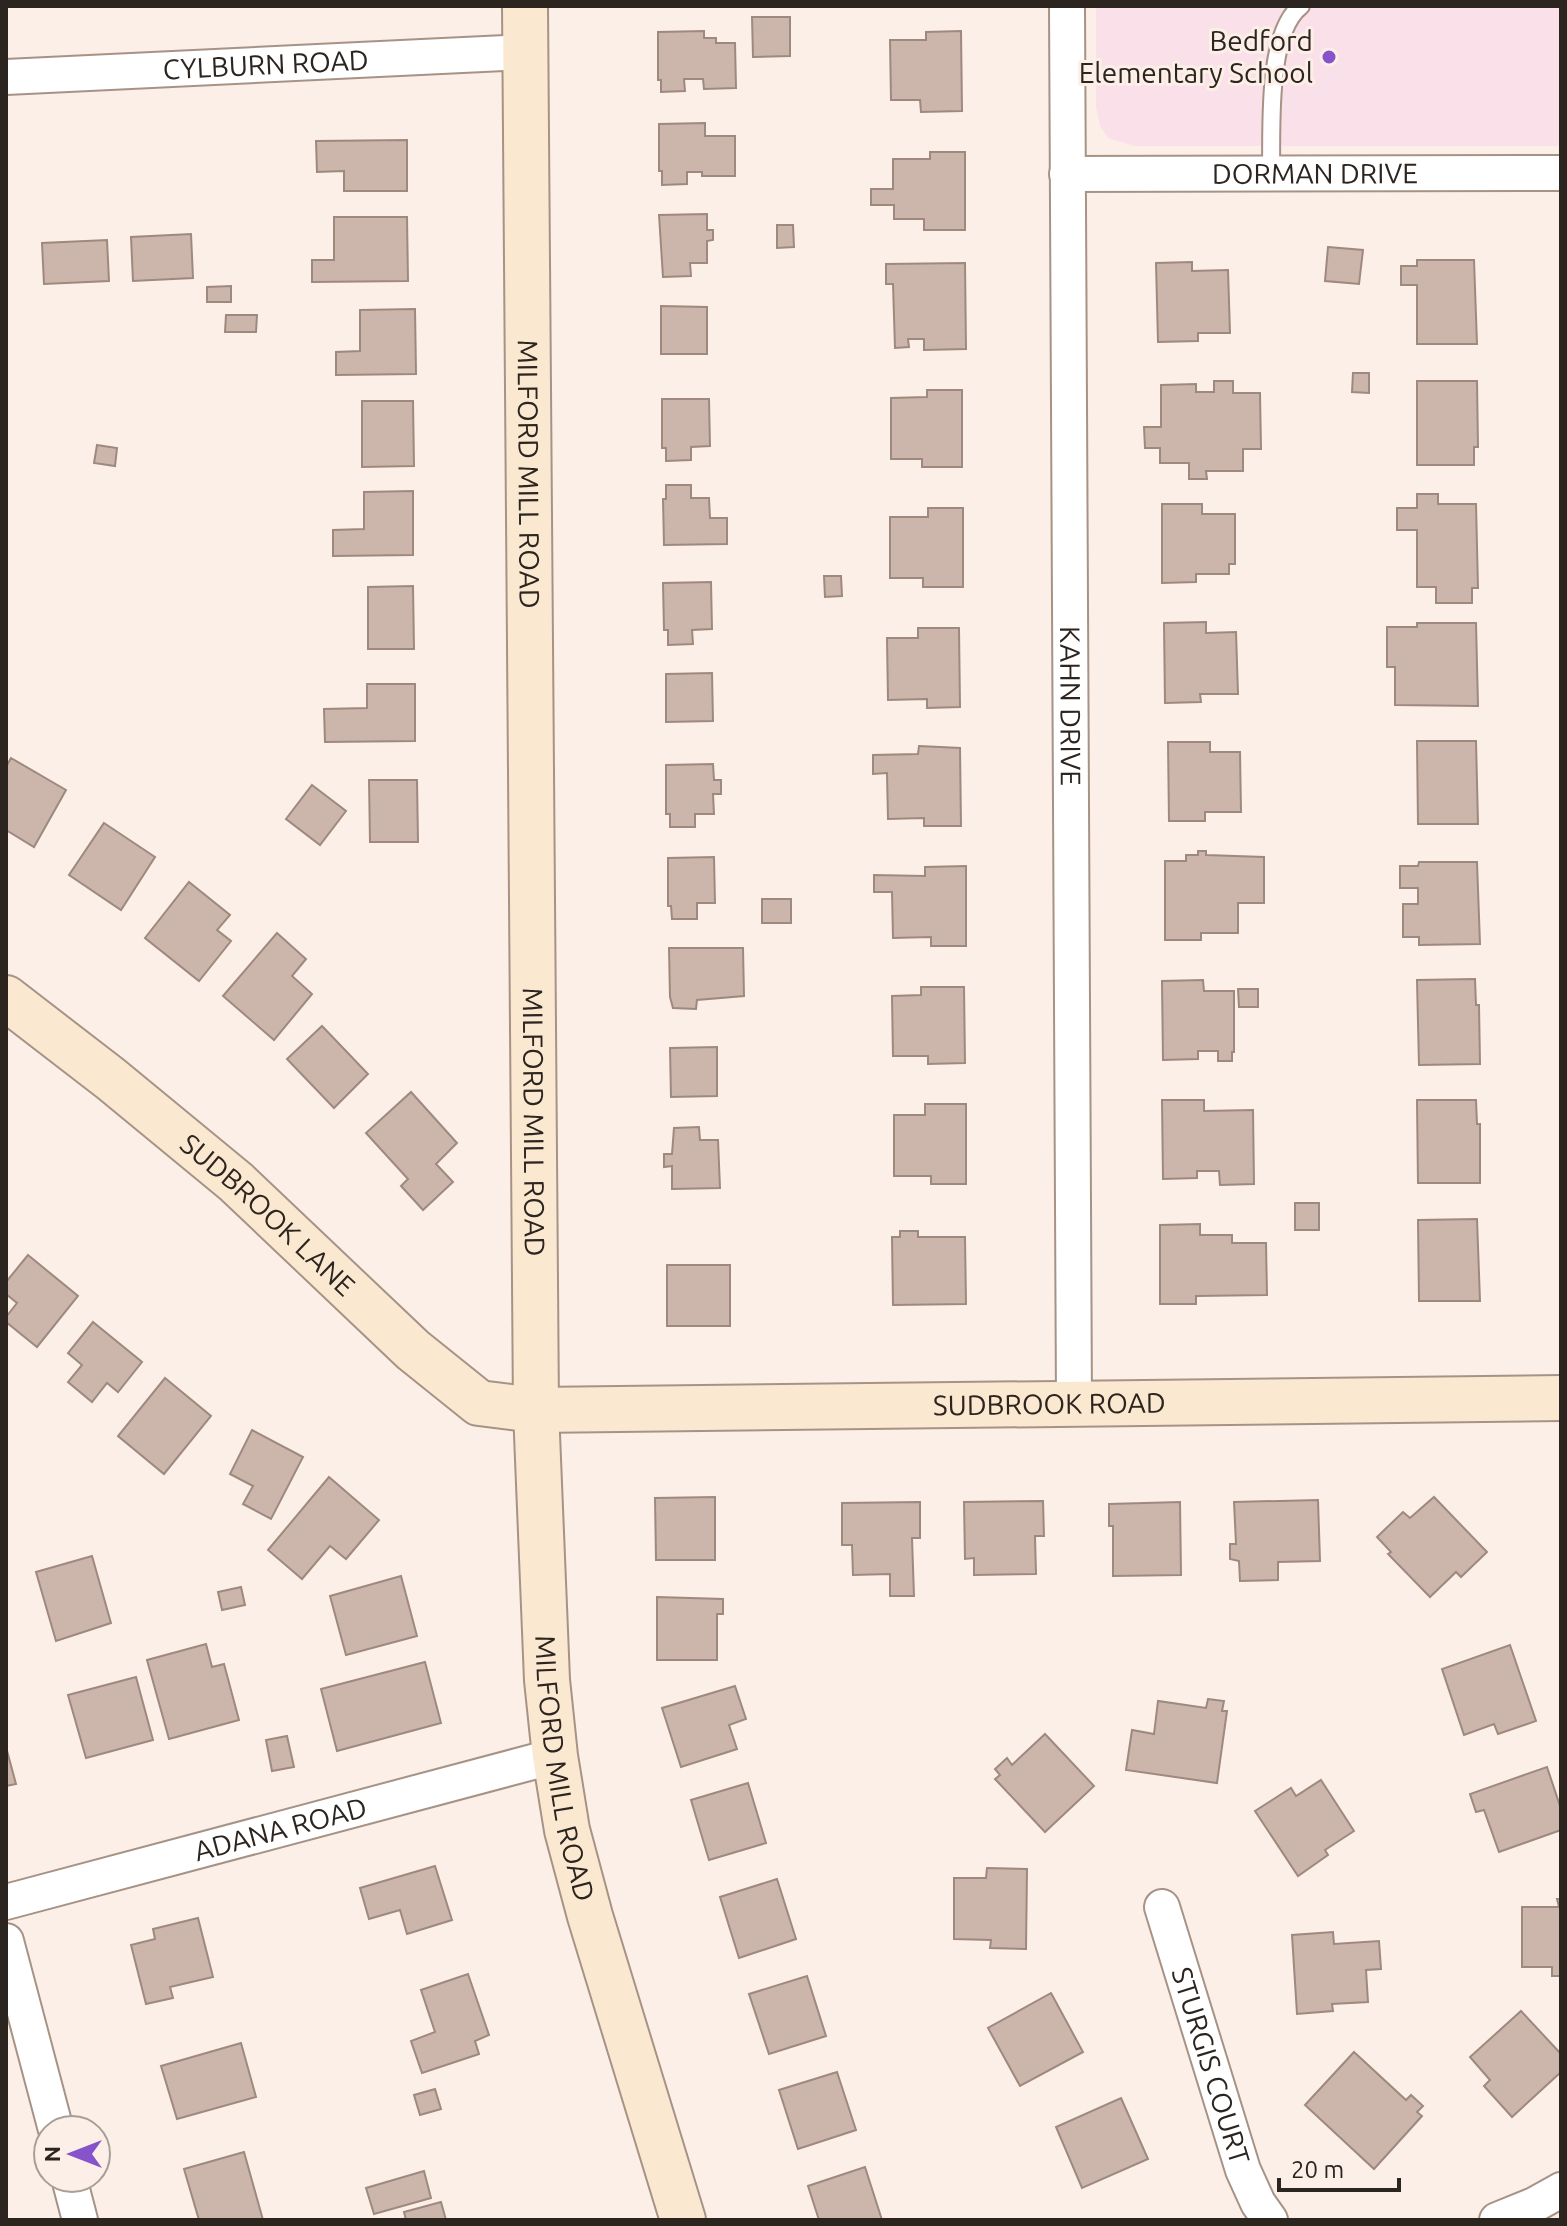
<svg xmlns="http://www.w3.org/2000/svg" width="1567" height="2226" font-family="Ubuntu,sans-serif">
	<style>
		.education { fill: #fae0e8 }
		.building { fill: #ccb6ab; stroke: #9e897e; stroke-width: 2 }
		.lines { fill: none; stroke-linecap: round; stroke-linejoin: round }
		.lane-casing { stroke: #a69386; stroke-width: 20 }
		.street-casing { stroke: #a69386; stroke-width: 38 }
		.secondary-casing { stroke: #a69386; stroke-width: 48 }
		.lane { stroke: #fff; stroke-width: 16 }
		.street { stroke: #fff; stroke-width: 34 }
		.secondary { stroke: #fbe8d1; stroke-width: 44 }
		.poi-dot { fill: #8653cb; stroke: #fcefe7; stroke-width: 3 }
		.labels { text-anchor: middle; stroke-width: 6; stroke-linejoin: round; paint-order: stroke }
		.poi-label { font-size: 28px; fill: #2c241f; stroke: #fcefe7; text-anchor: end }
		.street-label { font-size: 28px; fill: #2c241f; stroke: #fcefe7 }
	</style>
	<rect width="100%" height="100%" fill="#fcefe7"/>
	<!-- education -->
	<polygon class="education" points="1096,6 1561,6 1561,146 1134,146 1108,138 1100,126 1096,107"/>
	<!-- building -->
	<g class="building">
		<polygon points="752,17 790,17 790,56 753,57"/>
		<polygon points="704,31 704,38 716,38 716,43 735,43 736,88 704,89 703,79 684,79 685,91 661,92 661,80 658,80 658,32"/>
		<polygon points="961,31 962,111 921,112 920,100 891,100 890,40 926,40 926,32"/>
		<polygon points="705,123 705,136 735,136 735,176 702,176 702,172 687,172 687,184 662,185 662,171 659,171 659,124"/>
		<polygon points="407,140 407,191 344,191 344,171 317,172 316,141"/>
		<polygon points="930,152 965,152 965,230 924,230 924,219 894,219 894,205 871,205 871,189 893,189 893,159 930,159"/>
		<polygon points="707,214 707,230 713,230 713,240 707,241 707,263 690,263 691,276 663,277 659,215"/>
		<polygon points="334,217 407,217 408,281 312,282 312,260 334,260"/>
		<polygon points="777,225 793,225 794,247 777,248"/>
		<polygon points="191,234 193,278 133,281 131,237"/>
		<polygon points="107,240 109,281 44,284 42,243"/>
		<polygon points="1328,247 1363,250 1359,284 1325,281"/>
		<polygon points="1417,260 1474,260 1477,344 1417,344 1417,285 1401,285 1401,266 1417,266"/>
		<polygon points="1192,262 1192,271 1228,270 1230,333 1198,333 1198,341 1158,342 1156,263"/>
		<polygon points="965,263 966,349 924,350 924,339 908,339 909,347 895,348 893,284 886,284 886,264"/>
		<polygon points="231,286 231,302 207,302 207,287"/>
		<polygon points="661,306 707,307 707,354 661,354"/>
		<polygon points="415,309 416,374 336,375 336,352 360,351 360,310"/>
		<polygon points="226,315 257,315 256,332 225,332"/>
		<polygon points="1353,373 1369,373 1369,393 1352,392"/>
		<polygon points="1214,381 1233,381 1233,393 1260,393 1261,449 1243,449 1243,471 1206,471 1207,479 1189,479 1189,463 1160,463 1160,448 1145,448 1144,427 1161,427 1161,385 1196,384 1196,392 1214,392"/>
		<polygon points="1417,381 1477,381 1478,447 1474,447 1474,465 1417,465"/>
		<polygon points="927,390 962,390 962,467 922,467 922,459 891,459 891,398 927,397"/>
		<polygon points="662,399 709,399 710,446 691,447 691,460 666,461 666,448 662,448"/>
		<polygon points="362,401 413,401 414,466 362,467"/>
		<polygon points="97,445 117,448 115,466 94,463"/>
		<polygon points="666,485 691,485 691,498 709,498 710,518 727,518 727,544 664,545 663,499 666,499"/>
		<polygon points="413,491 413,555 333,556 333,530 364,529 364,492"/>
		<polygon points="1417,494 1438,494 1438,504 1476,504 1478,588 1472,588 1472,603 1436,603 1436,587 1417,587 1417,530 1397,530 1397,508 1417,508"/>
		<polygon points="1162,504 1202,504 1202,514 1235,514 1235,564 1229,564 1229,574 1196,574 1196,582 1162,583"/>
		<polygon points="928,508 963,508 963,587 923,587 923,578 890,578 890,517 928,517"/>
		<polygon points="824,576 841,576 842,596 825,597"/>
		<polygon points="711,582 712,629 692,630 693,644 668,645 668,630 664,630 663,583"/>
		<polygon points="413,586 414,649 368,649 368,587"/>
		<polygon points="1206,622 1206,633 1236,632 1238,694 1200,694 1201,702 1165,703 1164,623"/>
		<polygon points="1417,623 1476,623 1478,706 1395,705 1395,667 1387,667 1387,627 1417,627"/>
		<polygon points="918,628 959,628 960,707 927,708 927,699 888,700 887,638 918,638"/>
		<polygon points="712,673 713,721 666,722 666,674"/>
		<polygon points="367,684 415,684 415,741 325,742 324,709 367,708"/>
		<polygon points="1417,741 1476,741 1478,824 1418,824"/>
		<polygon points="1168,742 1210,742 1210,752 1240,752 1241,812 1205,812 1205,821 1169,821"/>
		<polygon points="919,746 960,748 961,826 924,826 924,818 888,819 887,773 873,774 873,755 918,754"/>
		<polygon points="11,758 66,790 34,847 6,830 6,767"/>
		<polygon points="713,764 714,780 721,780 721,794 713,794 714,814 695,814 695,827 670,827 670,814 666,814 666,765"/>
		<polygon points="369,780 417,780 418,842 370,842"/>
		<polygon points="312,785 346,811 320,845 286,819"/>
		<polygon points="104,823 155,857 121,910 69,875"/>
		<polygon points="1198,851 1206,851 1206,855 1264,857 1264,903 1238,903 1238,933 1201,933 1201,940 1165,940 1165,861 1186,861 1186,855 1198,855"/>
		<polygon points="714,857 715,903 697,903 697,919 672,919 671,906 668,906 668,858"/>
		<polygon points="1419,862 1477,862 1480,944 1419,945 1419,937 1403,937 1403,904 1418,904 1418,888 1400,888 1400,866 1418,866"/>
		<polygon points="966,866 966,946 931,946 931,937 893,938 892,892 874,892 874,875 925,876 925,867"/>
		<polygon points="189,882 230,915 217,930 231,941 199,981 145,938"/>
		<rect x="762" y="899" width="29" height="24"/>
		<polygon points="277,933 306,959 292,976 312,994 274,1040 223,996"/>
		<polygon points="669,948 743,948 744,996 697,1000 696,1009 673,1008 670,997"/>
		<polygon points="1475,979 1476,1005 1479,1005 1480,1064 1419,1065 1417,980"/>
		<polygon points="1203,980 1204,991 1234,991 1234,1052 1232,1052 1232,1061 1218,1061 1218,1051 1198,1051 1198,1059 1163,1060 1162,981"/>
		<polygon points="921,987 964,987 965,1063 928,1064 928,1056 893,1056 892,996 921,995"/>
		<polygon points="1238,989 1258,989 1258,1007 1239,1007"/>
		<polygon points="322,1026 368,1074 334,1108 287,1059"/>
		<polygon points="717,1047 717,1096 671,1097 670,1048"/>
		<polygon points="411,1092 457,1143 436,1164 453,1182 423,1210 401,1186 408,1179 366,1133"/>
		<polygon points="1162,1100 1204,1100 1204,1111 1253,1110 1254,1184 1220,1185 1219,1171 1197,1171 1197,1178 1163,1179"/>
		<polygon points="1417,1100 1476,1100 1477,1124 1480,1124 1480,1183 1418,1183"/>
		<polygon points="925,1104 966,1104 966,1184 931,1184 931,1176 894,1176 894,1115 925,1115"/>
		<polygon points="699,1127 700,1140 718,1140 720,1188 672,1189 672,1166 664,1167 664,1154 672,1154 674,1128"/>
		<rect x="1295" y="1203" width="24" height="27"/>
		<polygon points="1477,1219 1480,1301 1419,1301 1418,1220"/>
		<polygon points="1200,1224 1200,1235 1232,1235 1232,1243 1266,1243 1267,1295 1196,1296 1196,1304 1160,1304 1160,1225"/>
		<polygon points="900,1231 918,1231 918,1237 965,1237 966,1304 893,1305 892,1237 900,1237"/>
		<polygon points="28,1255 78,1296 37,1347 6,1322 6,1317 17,1303 6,1294 6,1282"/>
		<rect x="667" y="1265" width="63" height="61"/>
		<polygon points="93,1322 142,1362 118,1392 107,1383 92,1402 68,1382 82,1365 68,1353"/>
		<polygon points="165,1378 211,1416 164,1474 118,1436"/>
		<polygon points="252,1430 303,1457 271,1519 243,1504 253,1486 230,1474"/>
		<polygon points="329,1477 379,1520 346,1559 330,1546 302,1579 268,1550"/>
		<polygon points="715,1497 715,1560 656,1560 655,1498"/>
		<polygon points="1434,1497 1487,1552 1461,1577 1456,1572 1430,1597 1388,1554 1391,1552 1377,1537 1403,1512 1410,1518"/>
		<polygon points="1318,1500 1320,1561 1278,1562 1278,1580 1240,1581 1239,1561 1230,1559 1230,1544 1236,1544 1234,1502"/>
		<polygon points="1043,1501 1044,1536 1035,1536 1036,1574 974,1575 974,1558 965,1559 964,1502"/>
		<polygon points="920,1502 920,1538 912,1538 914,1596 890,1596 890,1574 853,1575 852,1545 842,1545 842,1503"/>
		<polygon points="1180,1502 1181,1575 1113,1576 1113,1526 1109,1526 1109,1504"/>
		<polygon points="92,1556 111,1623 56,1641 36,1572"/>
		<polygon points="401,1576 417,1636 346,1655 330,1596"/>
		<polygon points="241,1587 245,1605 222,1610 218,1592"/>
		<polygon points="657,1597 723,1599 723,1614 717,1614 717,1660 657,1660"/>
		<polygon points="206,1644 212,1667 224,1664 239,1720 169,1739 147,1660"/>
		<polygon points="1510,1645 1536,1721 1498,1734 1494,1724 1464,1735 1442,1669"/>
		<polygon points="425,1662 441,1723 337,1751 321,1689"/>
		<polygon points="136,1677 153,1740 86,1758 68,1695"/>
		<polygon points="735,1686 746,1719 729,1725 737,1749 681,1767 662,1708"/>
		<polygon points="1208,1699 1224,1701 1222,1711 1227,1711 1217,1783 1126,1770 1132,1730 1154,1734 1158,1701 1206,1708"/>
		<polygon points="1045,1734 1094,1786 1045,1832 995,1779 1000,1775 995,1769 1007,1758 1012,1765"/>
		<polygon points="287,1736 294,1767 272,1771 266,1740"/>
		<polygon points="6,1747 16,1784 6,1786"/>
		<polygon points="1547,1767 1561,1809 1561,1830 1499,1852 1484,1810 1476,1812 1470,1794"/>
		<polygon points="1321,1780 1354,1831 1325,1850 1328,1855 1298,1876 1255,1811 1291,1788 1296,1796"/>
		<polygon points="748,1783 766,1843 709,1860 691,1800"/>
		<polygon points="435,1866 452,1920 407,1934 400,1910 369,1919 360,1888"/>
		<polygon points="987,1868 1027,1869 1026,1949 990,1948 991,1940 954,1939 954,1878 986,1878"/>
		<polygon points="777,1879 796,1939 739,1958 720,1897"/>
		<polygon points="1557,1899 1561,1899 1561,1976 1552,1976 1552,1967 1522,1967 1522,1907 1559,1907"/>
		<polygon points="198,1918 213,1977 170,1987 173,1998 146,2004 131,1945 155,1939 153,1929"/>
		<polygon points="1333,1932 1334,1944 1379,1941 1381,1969 1366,1970 1368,2002 1332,2004 1333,2011 1297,2014 1292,1935"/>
		<polygon points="468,1974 489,2035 475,2041 479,2054 422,2073 411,2041 435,2032 421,1990"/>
		<polygon points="807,1976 826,2036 769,2054 749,1994"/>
		<polygon points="1051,1993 1083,2052 1020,2086 988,2028"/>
		<polygon points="1521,2011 1561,2054 1561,2072 1512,2117 1484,2086 1490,2080 1470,2057"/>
		<polygon points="241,2043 256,2097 177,2119 161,2066"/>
		<polygon points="1354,2052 1406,2100 1411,2095 1423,2106 1417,2112 1422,2116 1374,2169 1305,2105"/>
		<polygon points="837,2072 856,2130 798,2149 779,2090"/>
		<polygon points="435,2089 441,2109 420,2115 414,2095"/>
		<polygon points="1121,2098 1148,2159 1082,2188 1056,2127"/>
		<polygon points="244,2152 263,2220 199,2220 184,2169"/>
		<polygon points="865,2167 882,2220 819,2220 808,2186"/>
		<polygon points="424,2171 431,2198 374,2214 366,2188"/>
		<polygon points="441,2202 446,2220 406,2220 404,2212"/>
	</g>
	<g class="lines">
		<!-- lane casing -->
		<g class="lane-casing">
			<path id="lane" d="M1271,172C1272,130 1266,33 1301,6"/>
		</g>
		<!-- street casing -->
		<g class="street-casing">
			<g id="street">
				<path id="s1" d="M1067,6L1074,1404"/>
				<path id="s2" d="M6,77L525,52"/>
				<path id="s3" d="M1067,174L1561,173"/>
				<path id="s4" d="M6,1902L555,1756"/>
				<path id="s5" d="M1162,1907L1243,2170L1258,2203L1270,2220"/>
				<polyline points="6,1941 56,2130"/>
				<polyline points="69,2178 80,2220"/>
				<polyline points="1497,2220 1534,2205 1561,2190"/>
			</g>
		</g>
		<!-- secondary casing -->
		<g class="secondary-casing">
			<g id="secondary">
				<path id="s6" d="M525,6L536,1410L547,1680L555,1756L567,1830L590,1916L683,2220"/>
				<path id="s7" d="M6,998L111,1079L236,1182L413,1350L479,1403L536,1410L1561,1398"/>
			</g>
		</g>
		<!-- lane -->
		<use href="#lane" class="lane"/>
		<!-- street -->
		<use href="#street" class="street"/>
		<!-- secondary -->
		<use href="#secondary" class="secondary"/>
	</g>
	<!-- markers -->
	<circle class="poi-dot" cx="1329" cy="57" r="8"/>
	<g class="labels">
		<!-- poi labels -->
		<g class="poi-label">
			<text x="1313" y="51">Bedford<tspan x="1313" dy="32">Elementary School</tspan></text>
		</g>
		<!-- street labels -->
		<g class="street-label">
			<text dy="10" stroke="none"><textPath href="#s2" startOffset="260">CYLBURN ROAD</textPath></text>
			<text dy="10" stroke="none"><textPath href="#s3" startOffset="248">DORMAN DRIVE</textPath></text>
			<text dy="10" stroke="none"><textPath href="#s6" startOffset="468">MILFORD MILL ROAD</textPath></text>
			<text dy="10" stroke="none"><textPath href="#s1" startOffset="700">KAHN DRIVE</textPath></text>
			<text dy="10" stroke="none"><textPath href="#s6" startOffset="1116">MILFORD MILL ROAD</textPath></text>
			<text dy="10" stroke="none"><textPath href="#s7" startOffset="340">SUDBROOK LANE</textPath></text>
			<text dy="10" stroke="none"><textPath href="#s7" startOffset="1194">SUDBROOK ROAD</textPath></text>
			<text dy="10" stroke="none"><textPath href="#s6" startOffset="1764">MILFORD MILL ROAD</textPath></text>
			<text dy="10" stroke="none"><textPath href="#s4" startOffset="284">ADANA ROAD</textPath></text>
			<text dy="10" stroke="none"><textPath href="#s5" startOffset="166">STURGIS COURT</textPath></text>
		</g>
	</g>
	<!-- border -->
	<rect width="1567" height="2226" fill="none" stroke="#2c241f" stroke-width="16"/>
	<!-- north arrow -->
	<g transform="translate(72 2154) rotate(270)"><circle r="38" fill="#fcefe7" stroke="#a99e97" stroke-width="2"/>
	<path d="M0-6L14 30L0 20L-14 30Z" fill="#8653cb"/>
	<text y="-12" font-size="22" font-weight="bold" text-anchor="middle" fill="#2c241f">N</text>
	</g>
	<!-- scale -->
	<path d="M1279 2178v12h120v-12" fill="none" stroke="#2c241f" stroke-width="4"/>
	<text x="1291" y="2178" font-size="24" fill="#2c241f" stroke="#fcefe7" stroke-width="6" paint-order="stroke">20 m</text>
</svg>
